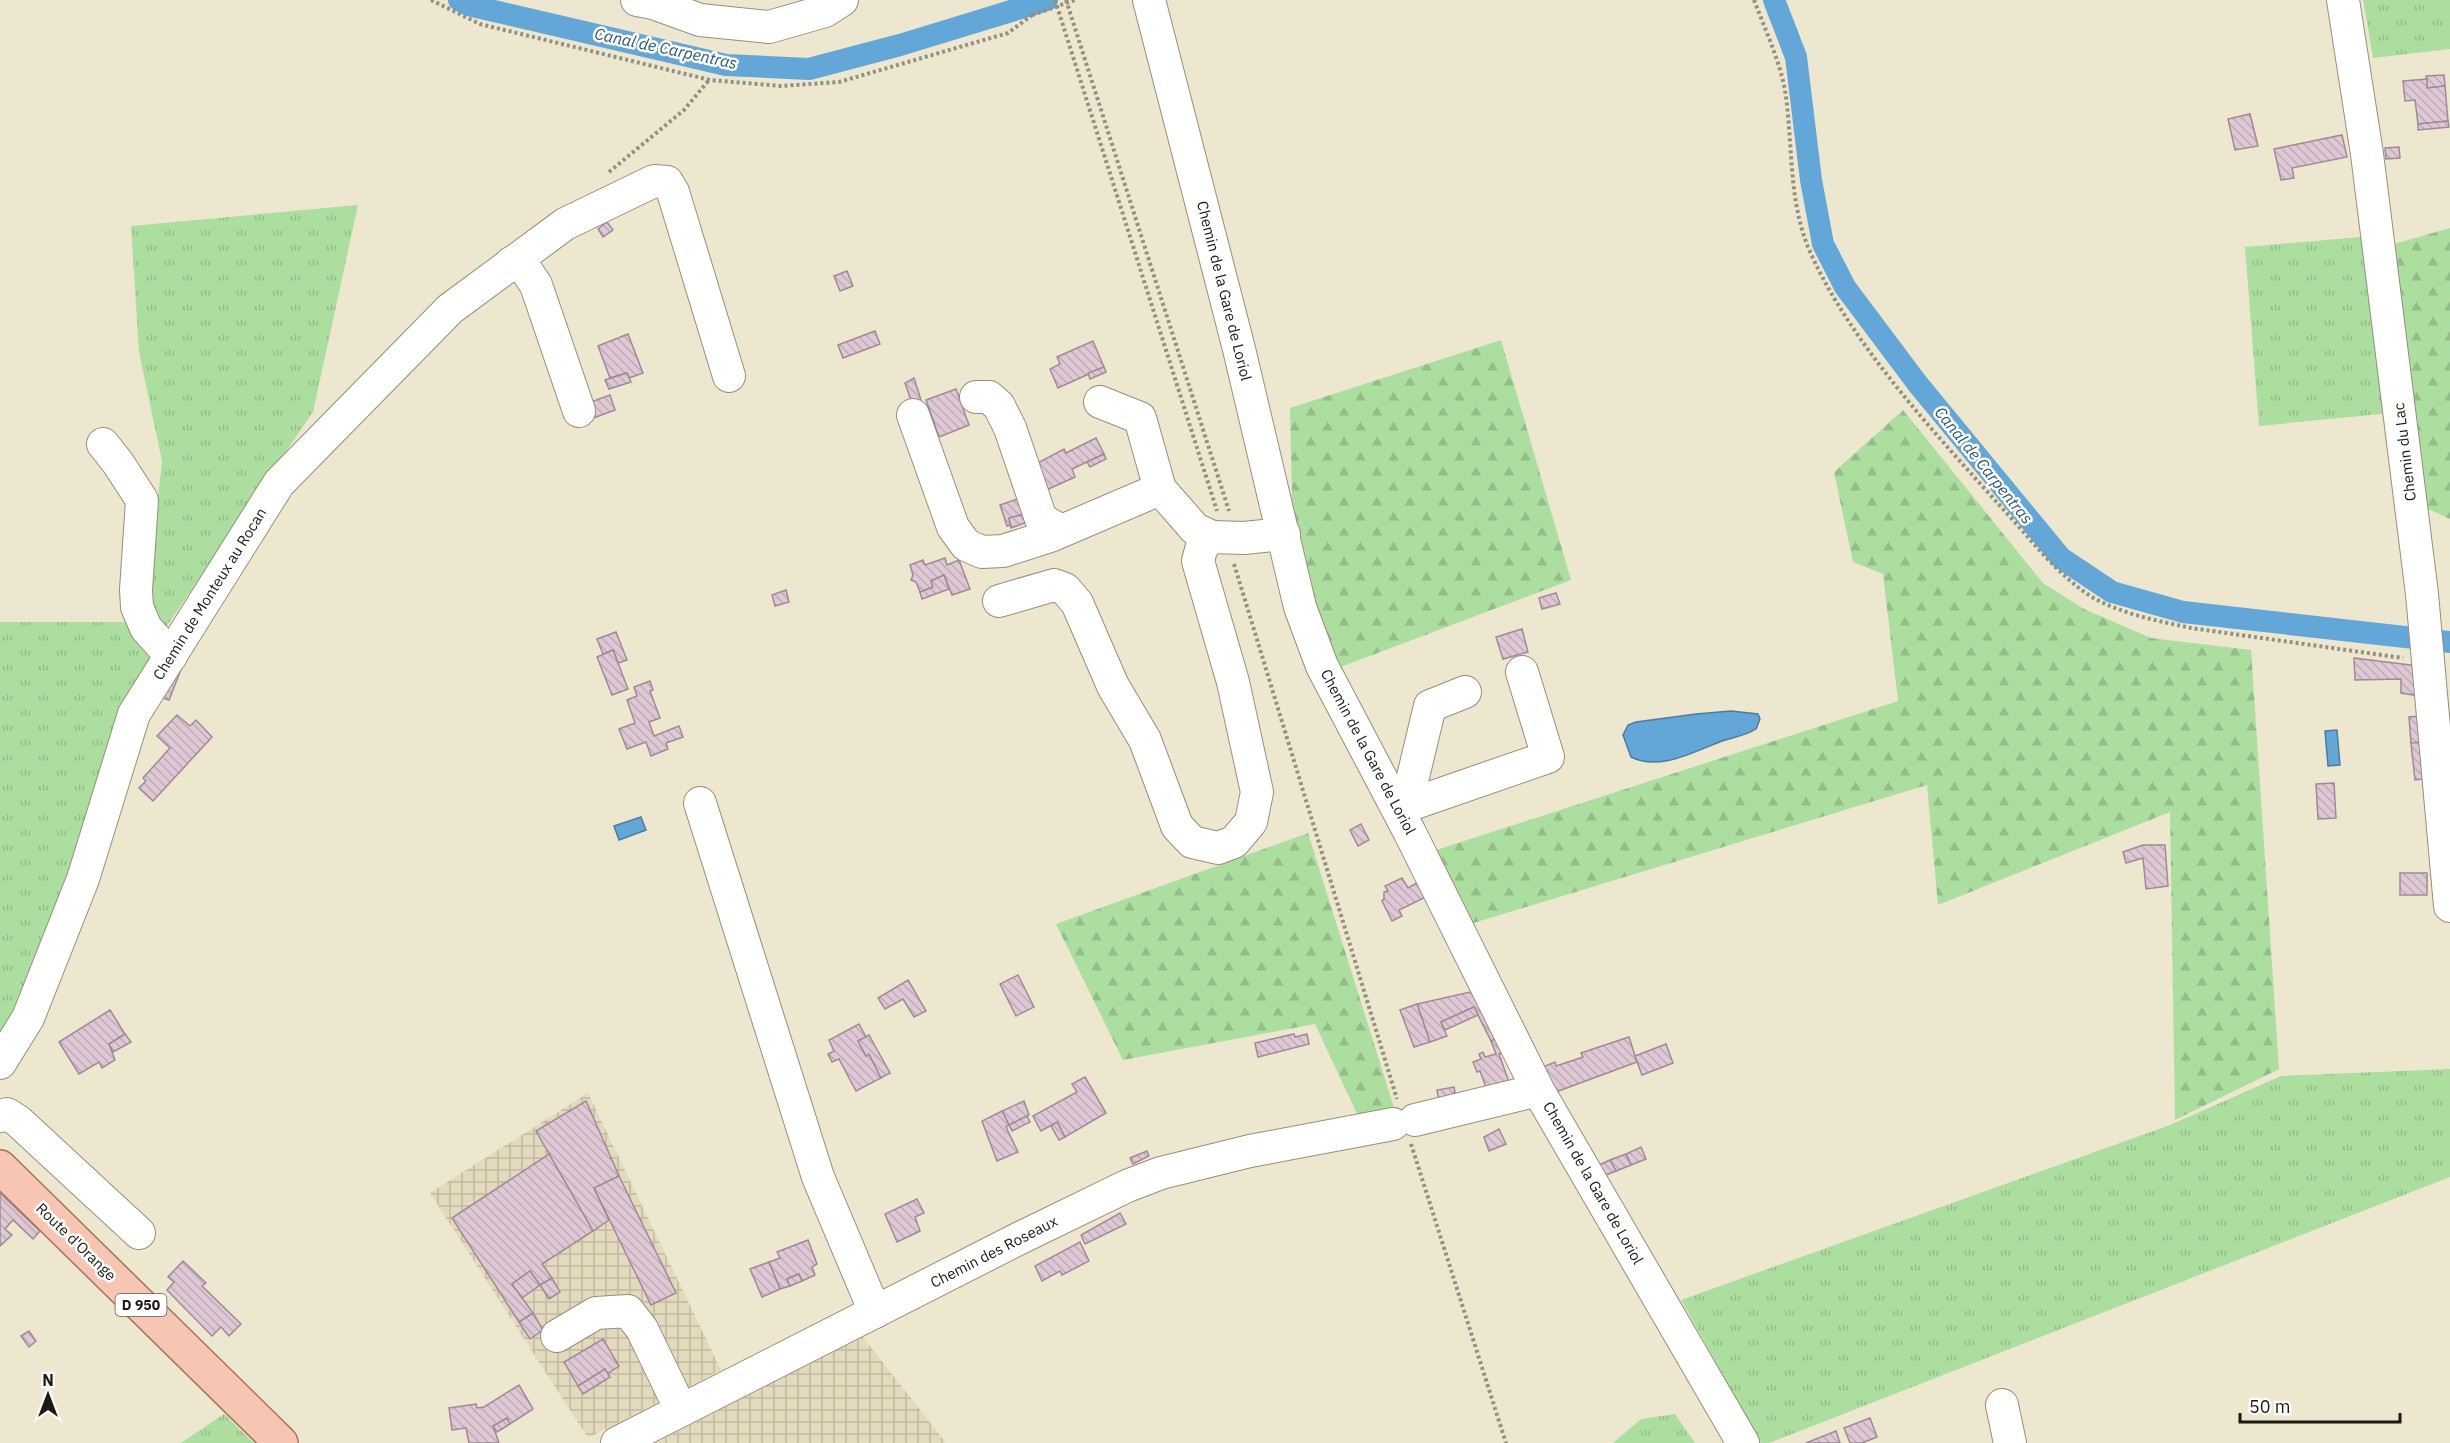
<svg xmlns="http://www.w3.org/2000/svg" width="2450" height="1443" font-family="'IBM Plex Sans',sans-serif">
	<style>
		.industrial { fill: url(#industrial-grid) }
		.grass { fill: url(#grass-tufts) }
		.forest { fill: url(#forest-firs) }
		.water { fill: #63a7d8; stroke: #4d7c9c; stroke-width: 1.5 }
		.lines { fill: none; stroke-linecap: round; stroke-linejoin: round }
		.canal { stroke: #63a7d8; stroke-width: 22 }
		.building { fill: url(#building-back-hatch); stroke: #9f8a95; stroke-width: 1.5 }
		.minor-casing { stroke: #958f7a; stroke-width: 34 }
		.major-casing { stroke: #a6715a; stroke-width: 36 }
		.path { stroke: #94907f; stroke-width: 4; stroke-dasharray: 3 3; stroke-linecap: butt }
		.minor { stroke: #fff; stroke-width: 32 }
		.major { stroke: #f7c6b3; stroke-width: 33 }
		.path-bridge { stroke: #94907f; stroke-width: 4; stroke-dasharray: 3 3; stroke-linecap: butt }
		.labels { text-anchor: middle; stroke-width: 5; stroke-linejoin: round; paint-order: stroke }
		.shield { fill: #fff; stroke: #5f5e58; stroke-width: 1.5 }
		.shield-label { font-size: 14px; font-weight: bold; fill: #1b1911 }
		.street-label { font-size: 15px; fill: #1b1911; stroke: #fff }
		.water-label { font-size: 16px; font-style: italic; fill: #245678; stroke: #fff }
	</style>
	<defs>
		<pattern id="industrial-grid" width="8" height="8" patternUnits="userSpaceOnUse" patternTransform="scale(1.5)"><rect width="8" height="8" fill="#e3dabd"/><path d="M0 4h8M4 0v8" fill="none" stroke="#c2baa1"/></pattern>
		<pattern id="grass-tufts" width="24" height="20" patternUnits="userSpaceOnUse" patternTransform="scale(1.5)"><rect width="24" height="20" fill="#acdea0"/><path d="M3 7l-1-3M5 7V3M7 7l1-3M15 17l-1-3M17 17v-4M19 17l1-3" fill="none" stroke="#93be89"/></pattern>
		<pattern id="forest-firs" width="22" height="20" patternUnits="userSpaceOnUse" patternTransform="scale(1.5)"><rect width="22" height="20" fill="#acdea0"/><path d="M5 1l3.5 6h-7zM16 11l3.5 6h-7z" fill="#93be89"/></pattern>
		<pattern id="building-back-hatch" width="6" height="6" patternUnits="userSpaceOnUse" patternTransform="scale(1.5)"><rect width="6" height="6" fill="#dfc8d5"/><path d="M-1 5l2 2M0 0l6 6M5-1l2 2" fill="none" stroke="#bfabb6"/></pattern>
	</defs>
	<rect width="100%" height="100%" fill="#ede7d0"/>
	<!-- industrial -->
	<g class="industrial">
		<polygon points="588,1093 721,1370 588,1438 430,1193"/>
		<polygon points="862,1336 946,1443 656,1443"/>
	</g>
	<!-- grass -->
	<g class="grass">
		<polygon points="2363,0 2450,0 2450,49 2373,58"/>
		<polygon points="358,205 313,412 162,633 146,606 162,461 139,352 131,226"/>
		<polygon points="2371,236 2391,413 2259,426 2245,247"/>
		<polygon points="0,622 132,622 157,650 22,1004 0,1040"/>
		<polygon points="2450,1069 2450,1177 1769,1443 1761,1443 1681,1300 2170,1125 2281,1076"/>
		<polygon points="224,1414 254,1443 181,1443"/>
		<polygon points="1675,1414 1695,1443 1613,1443 1641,1419"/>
	</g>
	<!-- forest -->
	<g class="forest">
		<polygon points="2450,228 2450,519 2417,504 2387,246"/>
		<polygon points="1501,340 1571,580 1338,668 1293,543 1290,408"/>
		<polygon points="1903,410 2043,583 2084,609 2151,638 2251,650 2279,1069 2175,1120 2170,812 1938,905 1927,785 1467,925 1433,851 1898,701 1883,574 1853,562 1834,472"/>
		<polygon points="1308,833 1396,1114 1359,1118 1315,1024 1123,1060 1056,924"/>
	</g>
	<!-- water -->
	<g class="water">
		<path d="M1731,711L1758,714L1760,719L1756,729C1747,735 1735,737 1725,740C1696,750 1661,772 1631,757L1623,735L1628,725L1636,722L1696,714Z"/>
		<polygon points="2337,730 2340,765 2328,766 2325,731"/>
		<polygon points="641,817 646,830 619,840 614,826"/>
	</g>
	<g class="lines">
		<!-- canal -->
		<g class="canal">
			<polyline points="459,0 468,5 726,65 809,69 900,45 1047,0"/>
			<polyline points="1774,0 1796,57 1811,180 1823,244 1845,287 1917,383 2061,558 2112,592 2183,612 2450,642"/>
		</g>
	</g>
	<!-- building -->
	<g class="building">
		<polygon points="2444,75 2445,86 2427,88 2426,76"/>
		<polygon points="2427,79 2427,88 2445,86 2448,121 2418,124 2415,100 2405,101 2403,81"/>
		<polygon points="2250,114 2258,146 2235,150 2228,119"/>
		<polygon points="2448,121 2449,127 2418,130 2418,124"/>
		<polygon points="2342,135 2347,157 2292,168 2294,178 2281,180 2274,149"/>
		<polygon points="2399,147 2400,158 2386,159 2385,148"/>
		<polygon points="607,222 613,230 603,237 598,229"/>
		<polygon points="847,271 853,286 840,291 834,276"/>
		<polygon points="875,331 880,344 843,358 838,345"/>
		<polygon points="628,334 643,373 629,378 627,373 610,378 598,346"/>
		<polygon points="1093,341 1104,367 1058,388 1050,369 1060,364 1057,357"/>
		<polygon points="1104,367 1106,372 1090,379 1088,373"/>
		<polygon points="627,373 631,382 609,389 605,380"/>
		<polygon points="914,378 921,400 912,403 905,383"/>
		<polygon points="956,389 969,425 939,437 926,400"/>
		<polygon points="610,395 615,410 588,420 583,405"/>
		<polygon points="1096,438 1104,454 1072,469 1075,477 1042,492 1032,466 1064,449 1066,453"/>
		<polygon points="1104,454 1106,459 1090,467 1087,462"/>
		<polygon points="1020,498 1025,514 1009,518 1011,525 1007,526 1000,505"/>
		<polygon points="1025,514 1027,522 1011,528 1009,518"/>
		<polygon points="945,558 947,565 959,560 970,589 952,595 944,575 931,581 933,587 920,592 916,582 911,580 913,575 910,565 923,560 925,565"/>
		<polygon points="944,575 949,589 922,599 920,592 933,587 931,581"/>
		<polygon points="786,590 789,602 775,606 772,595"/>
		<polygon points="1556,593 1560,604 1542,609 1539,598"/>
		<polygon points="1522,629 1528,652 1503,659 1496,637"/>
		<polygon points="616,632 627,660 618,663 613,650 603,654 597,639"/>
		<polygon points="613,650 628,689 612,695 597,657"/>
		<polygon points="2354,658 2418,666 2420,696 2401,693 2401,679 2355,680"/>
		<polygon points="170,662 182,667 169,700 157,696"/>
		<polygon points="650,681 653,690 650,691 660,718 649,722 654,736 679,726 683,737 666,743 668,749 651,756 646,742 627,749 619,729 635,723 627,700 637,696 634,687"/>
		<polygon points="177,715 190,726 196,720 212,737 153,801 139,788 146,781 143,778 170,748 157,736"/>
		<polygon points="2422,716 2425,742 2411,743 2409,717"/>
		<polygon points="2425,742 2429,778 2415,780 2411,743"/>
		<polygon points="2334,783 2336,818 2318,819 2316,784"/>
		<polygon points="1361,824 1369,840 1358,846 1350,830"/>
		<polygon points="2143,845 2165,845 2168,886 2146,889 2143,858 2126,863 2123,852"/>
		<rect x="2400" y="873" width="27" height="22"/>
		<polygon points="1402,878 1408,888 1422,880 1430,895 1399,910 1402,916 1392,921 1382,901 1384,899 1384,892 1388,891 1385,886"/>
		<polygon points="1018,975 1034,1007 1016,1016 1000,984"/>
		<polygon points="908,980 926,1011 914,1017 903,999 885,1009 878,998"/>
		<polygon points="1479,990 1501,1037 1491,1041 1474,1007 1441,1022 1447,1036 1430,1042 1417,1004"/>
		<polygon points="1417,1004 1430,1042 1414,1047 1400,1010"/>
		<polygon points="1474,1007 1478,1015 1445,1030 1441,1022"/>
		<polygon points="110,1010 125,1034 109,1044 115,1060 102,1068 99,1062 79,1074 59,1042"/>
		<polygon points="859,1024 866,1037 858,1041 866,1056 869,1054 881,1078 856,1091 839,1059 832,1062 828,1054 834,1051 829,1040"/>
		<polygon points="125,1034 131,1042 113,1052 109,1044"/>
		<polygon points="1294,1034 1295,1037 1307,1034 1309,1044 1258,1057 1255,1043"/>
		<polygon points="869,1035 890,1073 881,1078 869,1054 866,1056 858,1041"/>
		<polygon points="1501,1037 1507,1051 1499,1054 1510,1085 1488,1093 1480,1071 1477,1072 1473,1062 1481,1059 1479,1054 1483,1052 1485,1057 1496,1054 1491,1041"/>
		<polygon points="1629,1037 1637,1062 1553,1093 1538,1069 1555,1062 1556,1066 1583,1057 1581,1053"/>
		<polygon points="1666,1044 1673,1063 1642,1075 1635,1056"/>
		<polygon points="1085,1077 1106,1113 1065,1137 1057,1122 1041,1131 1033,1116 1077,1092 1072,1084"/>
		<polygon points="1454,1087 1455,1092 1448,1100 1439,1102 1437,1090"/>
		<polygon points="586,1101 619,1176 594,1188 609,1220 593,1231 536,1131"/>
		<polygon points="1024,1101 1029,1115 1009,1125 1002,1111"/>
		<polygon points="1002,1111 1009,1125 1006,1127 1018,1152 997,1161 982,1121"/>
		<polygon points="1027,1116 1030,1122 1012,1131 1009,1125"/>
		<polygon points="1057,1122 1065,1137 1059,1140 1051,1126"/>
		<polygon points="1499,1129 1506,1144 1489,1151 1484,1137"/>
		<polygon points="1641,1147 1646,1159 1631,1165 1626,1154"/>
		<polygon points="1147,1151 1149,1156 1133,1164 1130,1158"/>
		<polygon points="549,1154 593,1231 542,1264 552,1278 540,1285 530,1271 512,1284 533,1313 519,1322 452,1218"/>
		<polygon points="1626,1154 1631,1165 1616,1171 1610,1160"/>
		<polygon points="1610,1160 1616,1171 1603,1176 1599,1165"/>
		<polygon points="619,1176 676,1293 651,1305 594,1188"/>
		<polygon points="0,1193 40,1231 33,1239 13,1220 5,1229 12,1235 0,1246"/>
		<polygon points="917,1199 924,1213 915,1217 920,1231 897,1242 885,1214"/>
		<polygon points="1120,1213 1126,1224 1085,1244 1081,1235"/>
		<polygon points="808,1240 817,1264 812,1267 815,1275 802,1281 799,1274 787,1279 790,1286 780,1289 769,1262 780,1258 777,1252"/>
		<polygon points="1080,1242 1089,1261 1062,1275 1060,1271 1042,1281 1035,1266"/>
		<polygon points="183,1261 206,1283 202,1286 241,1324 229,1336 221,1327 212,1336 167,1290 174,1282 168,1277"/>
		<polygon points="769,1262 780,1289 762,1297 750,1269"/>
		<polygon points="530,1271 540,1285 522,1298 512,1284"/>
		<polygon points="799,1274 802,1281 790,1286 787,1279"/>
		<polygon points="552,1278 560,1292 549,1299 540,1285"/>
		<polygon points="533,1313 543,1330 530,1339 519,1322"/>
		<polygon points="29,1331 36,1341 29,1347 21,1336"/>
		<polygon points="603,1339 619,1366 607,1374 605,1369 578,1386 564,1362"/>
		<polygon points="605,1369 610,1377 583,1394 578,1386"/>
		<polygon points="519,1385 533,1409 510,1424 507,1418 493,1426 499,1443 469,1443 466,1428 452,1430 449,1408 476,1404 477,1408 484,1407"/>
		<polygon points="507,1418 510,1424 497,1432 493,1426"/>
		<polygon points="1870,1418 1877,1437 1862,1443 1850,1443 1844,1428"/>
		<polygon points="1836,1431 1840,1443 1806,1443"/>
	</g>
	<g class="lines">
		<!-- minor casing -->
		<g class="minor-casing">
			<g id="minor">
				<polyline points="637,0 653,3 700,20 769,27 825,11 842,0"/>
				<polyline points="1149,0 1239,349 1300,607 1322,666 1410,833 1538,1090 1743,1443"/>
				<polyline points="2343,0 2367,154 2422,594 2450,906"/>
				<polyline points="511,263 524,267 536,285 579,411"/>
				<polyline points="976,397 989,397 999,406 1010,428 1041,519 1061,531"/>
				<polyline points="1100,402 1140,418 1160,489 1195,529 1212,537"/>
				<polyline points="913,415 953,527 966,545 982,552 1003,551 1050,536 1160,489"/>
				<polyline points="103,444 118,463 142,500 136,590 137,607 146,628 171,656"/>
				<polyline points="999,601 1054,585 1065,589 1077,603 1113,686 1145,740 1177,826 1192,842 1218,848 1234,842 1251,822 1257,792 1233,682 1198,561 1202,546 1212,537 1244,538 1284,534"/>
				<polyline points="700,803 818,1177 875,1312"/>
				<polyline points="1406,806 1430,706 1465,692"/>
				<polyline points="1398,809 1548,757 1522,672"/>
				<polyline points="0,1063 28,1018 83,879 134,714 279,483 450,309 565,224 654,181 667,182 673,192 729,376"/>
				<polyline points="0,1116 7,1114 18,1121 139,1233"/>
				<polyline points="1415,1120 1538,1090"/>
				<polyline points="557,1336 596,1313 628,1311 642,1329 681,1410"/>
				<polyline points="2002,1405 2010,1443"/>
				<polyline points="617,1443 1022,1237 1127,1186 1161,1173 1250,1151 1393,1124"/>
			</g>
		</g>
		<!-- major casing -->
		<g class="major-casing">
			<polyline id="major" points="0,1167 281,1443"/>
		</g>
		<!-- path -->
		<g class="path">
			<polyline points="431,0 480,24 710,80 780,86 839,82 1008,33 1032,15"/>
			<polyline points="1055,0 1217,511"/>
			<polyline points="1066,0 1229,511"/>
			<path d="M1754,0C1765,29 1779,59 1785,90C1793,142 1788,197 1808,247C1848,341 1934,432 2002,508C2030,538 2057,575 2092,597C2121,614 2159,621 2191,628L2403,658"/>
			<polyline points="609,172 684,110 709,80"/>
			<polyline points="1234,564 1397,1099"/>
			<polyline points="1411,1144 1506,1443"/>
		</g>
		<!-- minor -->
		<use href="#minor" class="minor"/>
		<!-- major -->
		<use href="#major" class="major"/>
		<!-- path-bridge -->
		<polyline class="path-bridge" points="1032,15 1075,0"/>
	</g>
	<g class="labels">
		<!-- shield labels -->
		<rect class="shield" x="115.5" y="1294" width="51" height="22" rx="4.5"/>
		<g class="shield-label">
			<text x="141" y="1310">D 950</text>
		</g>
		<!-- street labels -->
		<g class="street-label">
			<text transform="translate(1224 291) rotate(76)" y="5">Chemin de la Gare de Loriol</text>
			<text transform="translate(2405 452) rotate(-97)" y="5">Chemin du Lac</text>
			<text transform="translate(210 594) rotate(-58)" y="5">Chemin de Monteux au Rocan</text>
			<text transform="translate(1368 752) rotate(62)" y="5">Chemin de la Gare de Loriol</text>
			<text transform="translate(1593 1183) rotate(60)" y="5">Chemin de la Gare de Loriol</text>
			<text transform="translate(76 1242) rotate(44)" y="5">Route d'Orange</text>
			<text transform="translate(994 1252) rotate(-27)" y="5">Chemin des Roseaux</text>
		</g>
		<!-- water labels -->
		<g class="water-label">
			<text transform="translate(666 48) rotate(12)" y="6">Canal de Carpentras</text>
			<text transform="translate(1984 465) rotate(51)" y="6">Canal de Carpentras</text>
		</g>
	</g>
	<!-- north arrow -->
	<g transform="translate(48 1395)" stroke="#ffffff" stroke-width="4.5" paint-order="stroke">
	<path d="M0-4.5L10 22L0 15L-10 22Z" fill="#1b1911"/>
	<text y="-9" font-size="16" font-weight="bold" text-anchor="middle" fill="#1b1911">N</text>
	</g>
	<!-- scale -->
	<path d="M2240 1413v9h160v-9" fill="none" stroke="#1b1911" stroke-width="3"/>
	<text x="2249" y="1413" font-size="18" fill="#1b1911" stroke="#ffffff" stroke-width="4.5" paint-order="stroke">50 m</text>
</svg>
